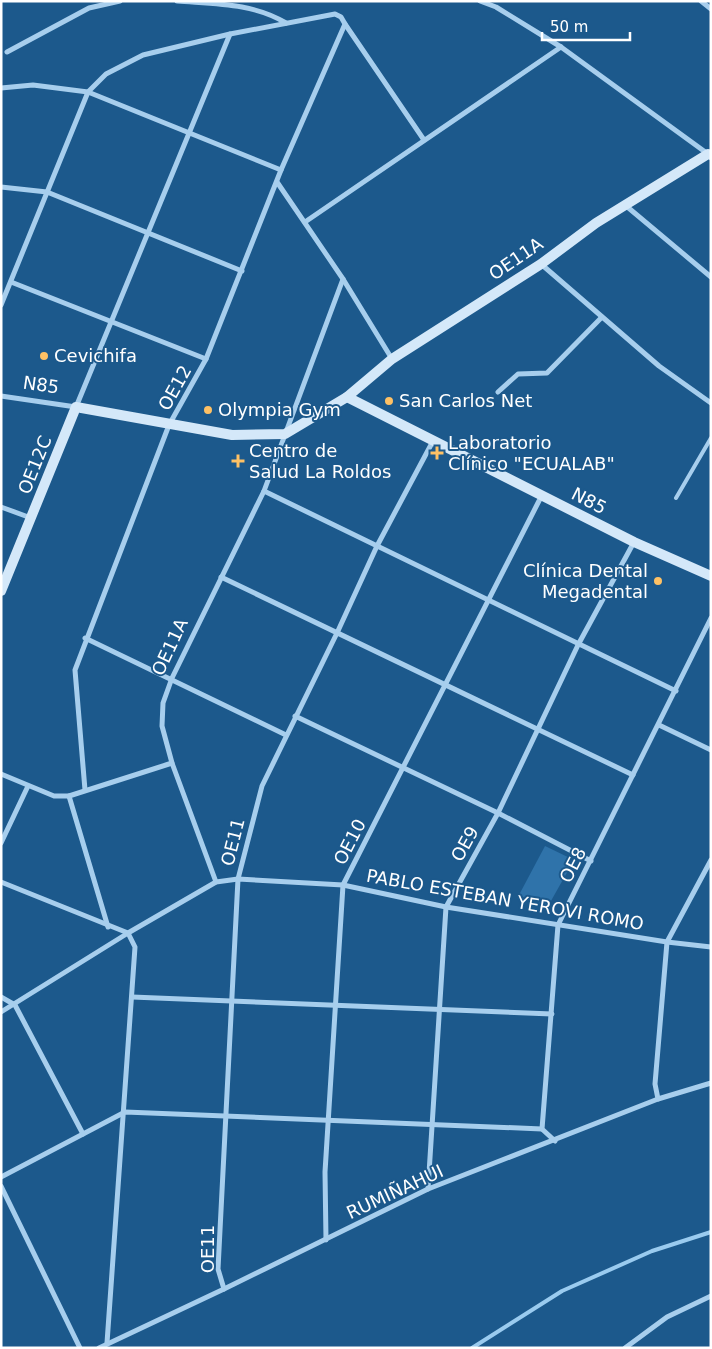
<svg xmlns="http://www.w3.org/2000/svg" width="712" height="1349" font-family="'DejaVu Sans',sans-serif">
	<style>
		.green { fill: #2f73aa }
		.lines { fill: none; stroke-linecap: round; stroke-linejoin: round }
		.stream { stroke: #9acbef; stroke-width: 4 }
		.lane { stroke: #a7ceed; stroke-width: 4 }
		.street { stroke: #a7ceed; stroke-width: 5 }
		.secondary { stroke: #d4e8f9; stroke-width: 10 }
		.poi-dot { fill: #fec165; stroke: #1c598c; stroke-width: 2 }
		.labels { text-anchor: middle; stroke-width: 4; stroke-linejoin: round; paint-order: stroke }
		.street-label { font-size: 18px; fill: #fff; stroke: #1c598c }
		.poi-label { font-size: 18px; fill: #fff; stroke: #1c598c; text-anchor: start }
	</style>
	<rect width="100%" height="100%" fill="#1c598c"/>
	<!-- green -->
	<polygon class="green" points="545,846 574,860 547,908 519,895"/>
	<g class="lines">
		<!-- stream -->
		<polyline class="stream" points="472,1348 562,1291 652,1251 711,1232"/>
		<!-- lane -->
		<polyline class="lane" points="676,498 711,438"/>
		<!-- street -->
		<g class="street">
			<path d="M177,1C215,4 253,3 286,23"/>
			<polyline points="480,1 496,7 561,47 708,154"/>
			<polyline points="701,1 711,9"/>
			<polyline points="345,24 424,140"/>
			<polyline points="7,52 89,8 120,1"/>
			<polyline points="1,88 33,85 88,92 281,170"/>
			<polyline points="277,182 343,279 392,359"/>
			<polyline points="1,187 47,192 242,271"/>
			<polyline points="625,205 711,277"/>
			<polyline points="305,222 561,47"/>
			<polyline points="541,264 659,366 711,403"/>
			<polyline points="11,282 206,359"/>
			<polyline points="1,305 88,92 106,74 143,55 230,34 335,14 341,17 345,24 281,170 206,359 169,425 75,670 85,790"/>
			<polyline points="498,392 518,374 547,373 602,317"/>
			<polyline points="1,396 76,407 230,34"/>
			<polyline points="264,491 676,691"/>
			<polyline points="1,507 31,518"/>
			<polyline points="221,577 633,775"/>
			<polyline points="85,638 286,735"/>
			<polyline points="295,716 498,813 591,861"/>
			<polyline points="659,725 711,750"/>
			<polyline points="1,774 54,796 69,796 172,763"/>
			<polyline points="69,796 108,927"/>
			<polyline points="1,843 28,786"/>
			<polyline points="1,882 128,933 135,947 107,1343"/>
			<polyline points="216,882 172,763 162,726 163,703 172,678 264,491 343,279"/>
			<polyline points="1,997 15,1005 83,1134"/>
			<polyline points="132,997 552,1014"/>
			<polyline points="1,1012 128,933 216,882 238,879 343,885 446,907 667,942 711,947"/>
			<polyline points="658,1099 655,1084 667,942 711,860"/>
			<polyline points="555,1141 542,1129 558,925 711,618"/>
			<polyline points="1,1177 125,1112 542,1129"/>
			<polyline points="1,1186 80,1348"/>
			<polyline points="428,1189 446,907 498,813 578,645 634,542"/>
			<polyline points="326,1240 325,1172 343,885 542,495"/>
			<polyline points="224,1289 218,1269 238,879 262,786 337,633 377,546 433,441"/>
			<polyline points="99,1348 224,1289 428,1189 658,1099 711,1083"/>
			<polyline points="625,1348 667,1317 711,1296"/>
		</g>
		<!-- secondary -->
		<g class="secondary">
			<polyline points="347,397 634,542 711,576"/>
			<polyline points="1,591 76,407 232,435 285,434 347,397 392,359 541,264 596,223 708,154 711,155"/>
		</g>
	</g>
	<!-- markers -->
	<g class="poi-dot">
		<circle cx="44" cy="356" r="5"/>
		<circle cx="389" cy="401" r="5"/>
		<circle cx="208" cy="410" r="5"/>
		<path d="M434.5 445.5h5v5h5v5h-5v5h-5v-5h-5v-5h5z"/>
		<path d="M235.5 453.5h5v5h5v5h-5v5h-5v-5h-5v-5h5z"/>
		<circle cx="658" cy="581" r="5"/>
	</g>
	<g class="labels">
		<!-- street labels -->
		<g class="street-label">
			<text transform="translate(516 259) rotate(-34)" y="6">OE11A</text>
			<text transform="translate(41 385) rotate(8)" y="6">N85</text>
			<text transform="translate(175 388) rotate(-61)" y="6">OE12</text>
			<text transform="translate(35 465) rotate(-68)" y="6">OE12C</text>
			<text transform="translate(589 501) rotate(27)" y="6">N85</text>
			<text transform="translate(170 647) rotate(-65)" y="6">OE11A</text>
			<text transform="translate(233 842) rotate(-76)" y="6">OE11</text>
			<text transform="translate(350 842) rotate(-63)" y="6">OE10</text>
			<text transform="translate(465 844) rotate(-61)" y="6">OE9</text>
			<text transform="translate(573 865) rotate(-63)" y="6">OE8</text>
			<text transform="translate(505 900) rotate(10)" y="6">PABLO ESTEBAN YEROVI ROMO</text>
			<text transform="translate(395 1192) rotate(-25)" y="6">RUMIÑAHUI</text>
			<text transform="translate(208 1249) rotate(-90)" y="6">OE11</text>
		</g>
		<!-- poi labels -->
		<g class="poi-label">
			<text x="54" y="362">Cevichifa</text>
			<text x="399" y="407">San Carlos Net</text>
			<text x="218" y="416">Olympia Gym</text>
			<text x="448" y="449">Laboratorio<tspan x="448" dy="21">Clínico "ECUALAB"</tspan></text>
			<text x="249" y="457">Centro de<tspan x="249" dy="21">Salud La Roldos</tspan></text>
			<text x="648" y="577" text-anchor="end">Clínica Dental<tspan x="648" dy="21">Megadental</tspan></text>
		</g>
	</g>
	<!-- border -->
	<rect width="712" height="1349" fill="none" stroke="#ffffff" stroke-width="5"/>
	<!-- scale -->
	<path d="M542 32v8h88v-8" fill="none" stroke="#ffffff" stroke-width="2.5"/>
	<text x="550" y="32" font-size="15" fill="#ffffff" stroke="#1c598c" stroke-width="4" paint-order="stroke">50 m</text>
</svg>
